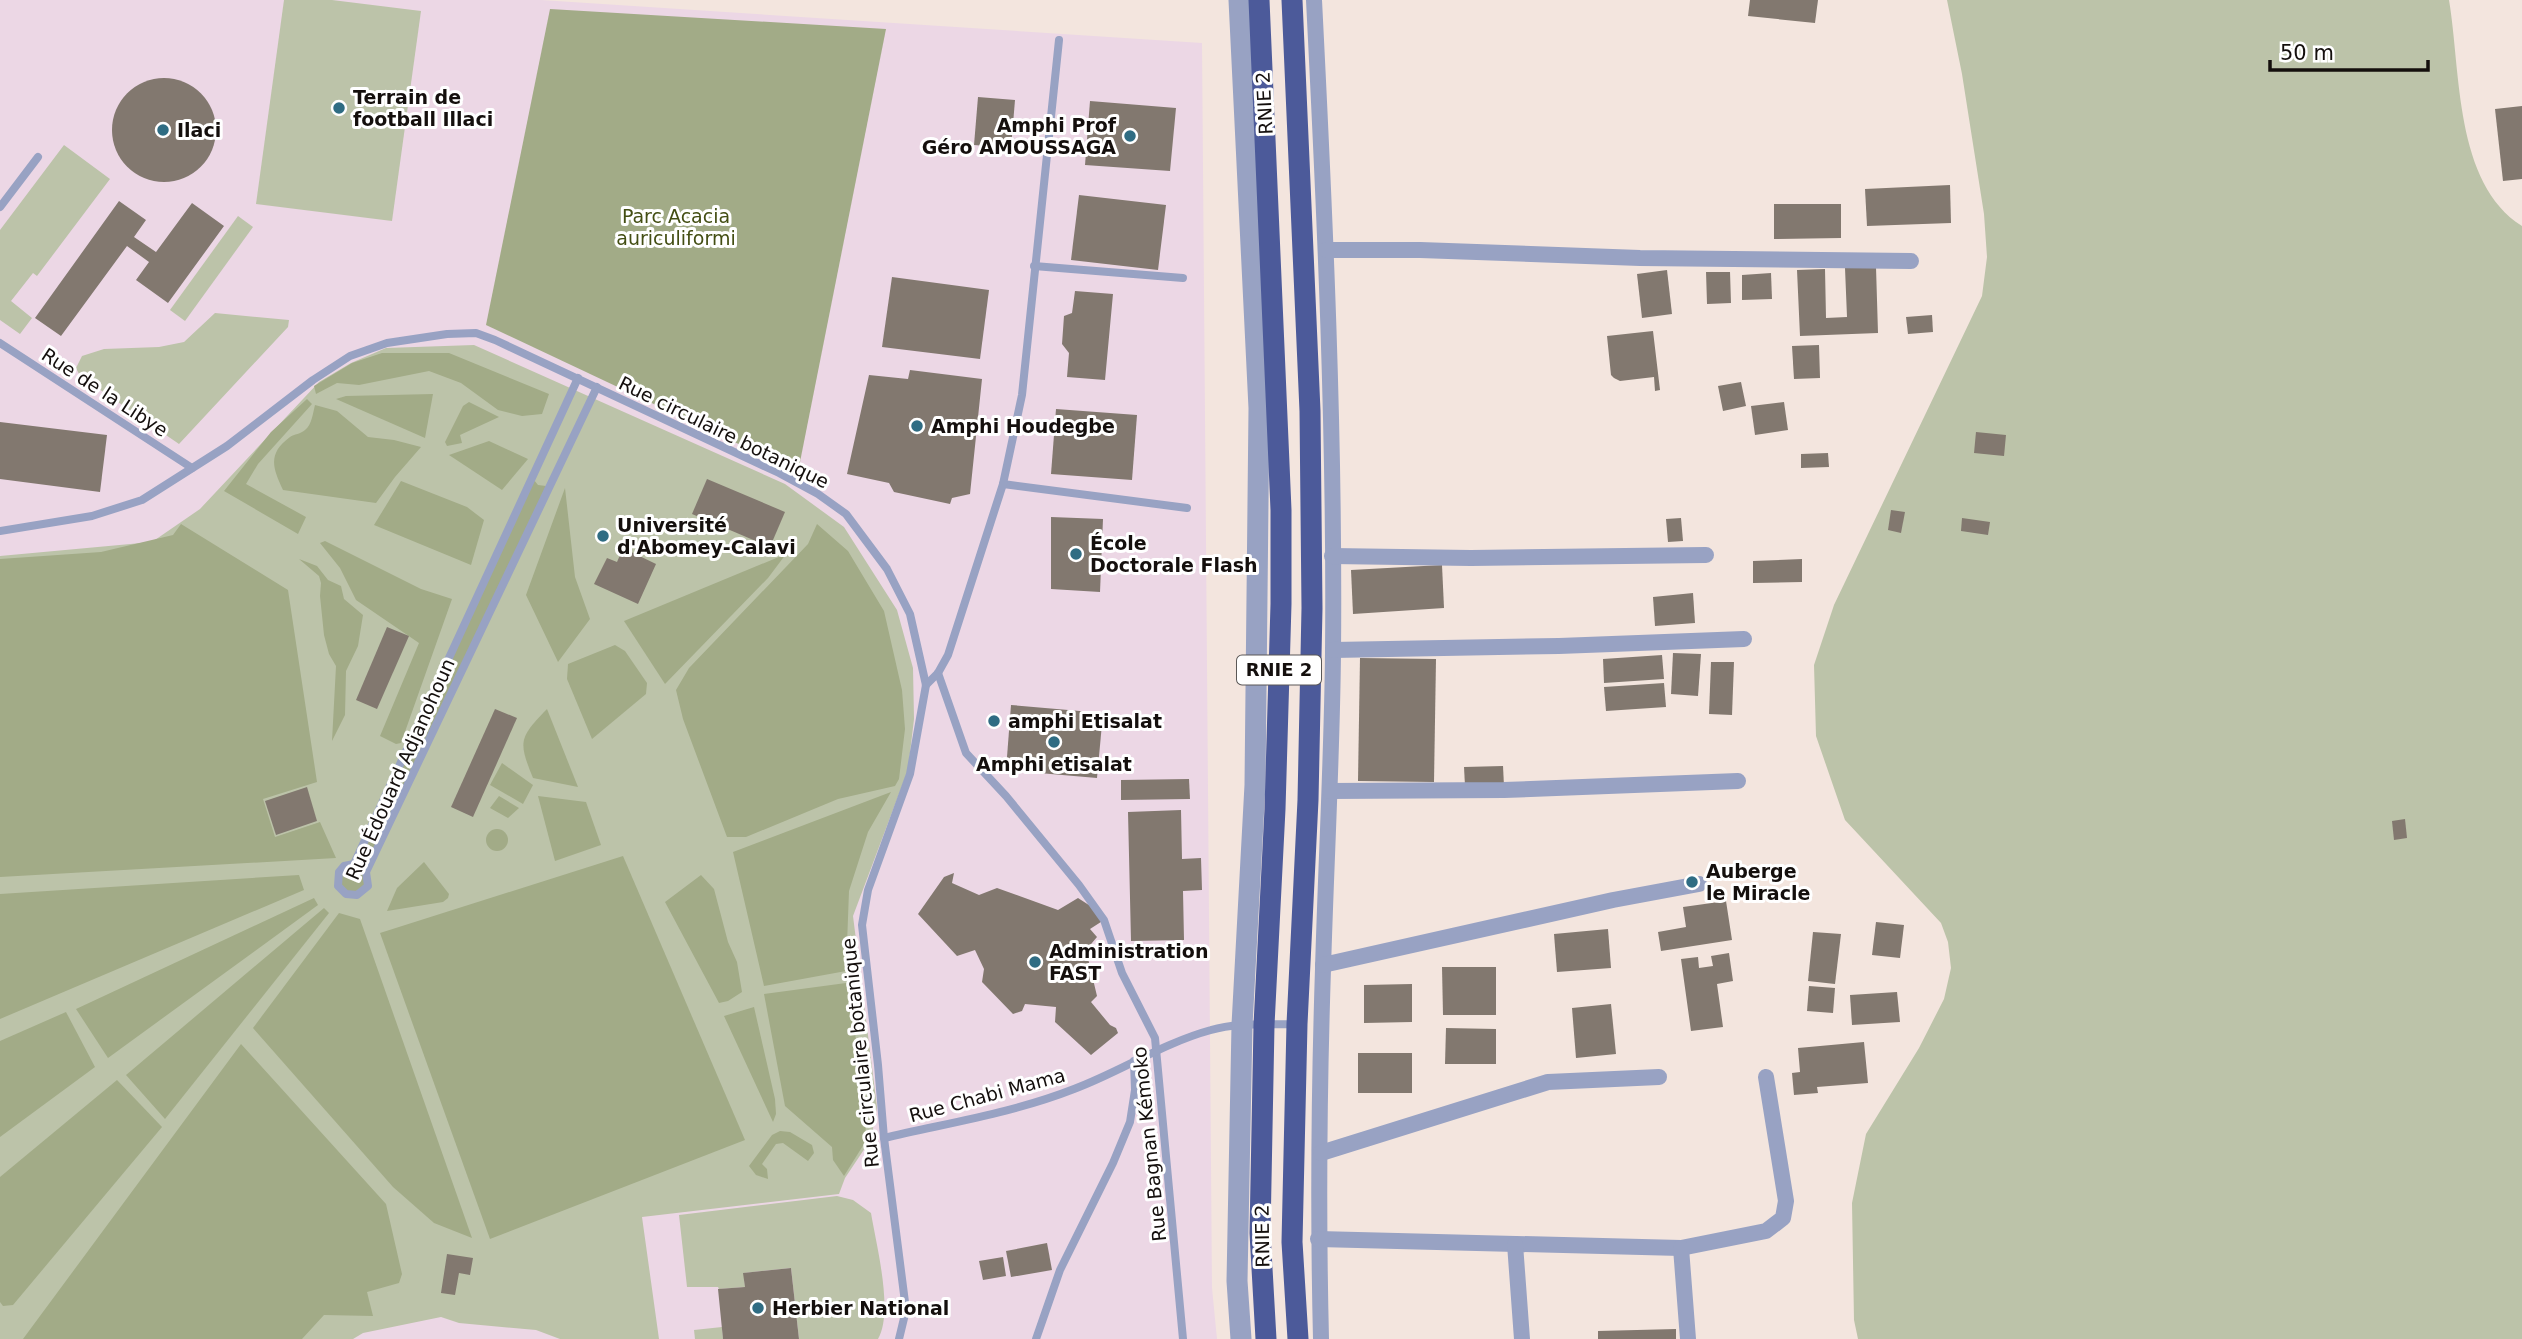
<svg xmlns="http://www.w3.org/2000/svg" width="2522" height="1339" font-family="'DejaVu Sans',sans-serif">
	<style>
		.education { fill: #ecd7e5 }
		.green { fill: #bcc3a9 }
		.forest { fill: #a2ab87 }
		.building { fill: #82786f }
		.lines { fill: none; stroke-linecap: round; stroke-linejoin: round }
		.service { stroke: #98a2c3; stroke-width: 8 }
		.minor { stroke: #98a2c3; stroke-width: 16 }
		.tertiary { stroke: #98a2c3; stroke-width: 21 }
		.trunk { stroke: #4c5a9a; stroke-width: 21 }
		.poi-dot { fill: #2f6c83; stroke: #fff; stroke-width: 2.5 }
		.labels { text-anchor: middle; stroke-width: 6; stroke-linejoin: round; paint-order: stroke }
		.shield { fill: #fff; stroke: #5a5756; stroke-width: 2 }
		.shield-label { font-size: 18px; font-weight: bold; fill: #140f0d }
		.poi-label { font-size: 19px; font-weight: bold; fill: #140f0d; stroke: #fff; text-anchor: start }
		.street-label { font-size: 19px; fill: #140f0d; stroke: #fff }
		.park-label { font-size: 19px; fill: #434e13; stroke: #fff }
	</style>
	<rect width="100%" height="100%" fill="#f3e5de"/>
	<!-- education -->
	<polygon class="education" points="0,0 541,0 1202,43 1212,1288 1217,1339 0,1339"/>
	<!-- green -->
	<g class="green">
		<polygon points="284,0 332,0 421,11 392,221 256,204"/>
		<path d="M1947,0H2449C2461,71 2454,183 2522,226V1339H1858L1854,1320L1852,1203L1866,1134L1919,1048L1944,999L1951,968L1948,942L1941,923L1845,820L1816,736L1814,665L1834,605L1982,296L1987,257L1984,214L1962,74Z"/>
		<polygon points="64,145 110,179 37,276 33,273 11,301 32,318 20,334 0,320 0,230"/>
		<polygon points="238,216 253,227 185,321 170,310"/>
		<polygon points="215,313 289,320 288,327 179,444 80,376 76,368 82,356 104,349 159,347 184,342"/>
		<polygon points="474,345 785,484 844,527 897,610 913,668 914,719 908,770 853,916 877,1107 871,1139 845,1178 839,1194 642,1217 659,1339 560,1339 536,1330 459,1323 441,1317 363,1333 353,1339 0,1339 0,556 152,542 200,509 319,382 351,363 386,348"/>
		<path d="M837,1196L853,1200L871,1213C876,1244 894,1312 878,1339H799L791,1268L744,1273L745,1287L719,1289L718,1287H687L679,1215Z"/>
		<polygon points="722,1327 723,1339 695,1339 694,1330"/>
	</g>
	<!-- forest -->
	<g class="forest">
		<polygon points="550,9 886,29 798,472 486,325"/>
		<polygon points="382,353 449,353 549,394 542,414 522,416 498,410 461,383 429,371 359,385 337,383 316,394 314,386 352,363"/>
		<polygon points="433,394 425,438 336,399 346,396"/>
		<polygon points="307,399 312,404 258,464 246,484 306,517 298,534 224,491 271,432"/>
		<polygon points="469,402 499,417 460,435 462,443 447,446 445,442 463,406"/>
		<path d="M315,405L337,411L368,437L394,440L421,447L395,477L376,503L283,490C273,468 267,454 290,437C294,434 301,434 305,430C312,425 313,412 315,405Z"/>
		<polygon points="489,441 528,459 502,490 449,455"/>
		<polygon points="534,480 538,485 546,486 365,872 367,882 356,893 344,891 339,876 351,865"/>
		<polygon points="401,481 467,507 484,520 471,565 374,525"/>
		<polygon points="565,488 575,577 590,619 558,662 526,595"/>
		<polygon points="181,524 288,590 317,782 263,799 275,837 320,822 336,858 0,877 0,559 101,552 173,535"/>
		<polygon points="817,524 848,551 884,611 902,690 905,729 899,779 895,786 838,799 746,837 727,837 683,719 676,690 689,668 808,544"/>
		<polygon points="325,541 421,589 452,599 401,743 396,744 380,736 419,643 356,600 340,568 320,543"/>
		<polygon points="786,554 768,578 665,684 624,621"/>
		<polygon points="299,559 317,566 328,580 341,586 344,599 363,615 358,646 346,671 345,715 332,741 336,666 329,654 324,635 320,596 321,583 319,576"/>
		<polygon points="615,645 625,651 647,683 646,694 592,739 567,679 568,664"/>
		<path d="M547,709L578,787L533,778C518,741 519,738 547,709Z"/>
		<polygon points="502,763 533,785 523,804 490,785"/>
		<polygon points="891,792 868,832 849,891 846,971 764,986 733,852"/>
		<polygon points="499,796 519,808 508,818 490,808"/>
		<polygon points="538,796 586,802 601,845 555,861"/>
		<circle cx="497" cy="840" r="11"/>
		<polygon points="623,856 745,1140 490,1239 380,933"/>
		<polygon points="424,862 449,894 448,898 443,902 387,911 397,888"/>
		<polygon points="299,875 304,890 0,1019 0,894"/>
		<polygon points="701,875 714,889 728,942 737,962 742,992 728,1001 719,1003 665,902"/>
		<polygon points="314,898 318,905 108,1058 76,1009"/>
		<polygon points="324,908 329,913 165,1119 126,1075"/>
		<polygon points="339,913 360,919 472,1238 434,1223 393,1187 253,1028"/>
		<polygon points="846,983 868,1107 864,1144 844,1176 833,1160 832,1147 785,1106 764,994"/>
		<polygon points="754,1007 775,1099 776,1114 773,1122 724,1016"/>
		<polygon points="66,1012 95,1067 0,1137 0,1041"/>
		<polygon points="241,1044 386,1204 402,1274 399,1283 367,1292 373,1316 324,1315 302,1339 23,1339"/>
		<polygon points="117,1080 162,1127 13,1305 3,1306 0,1302 0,1177"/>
		<polygon points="780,1131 790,1132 812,1145 814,1153 808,1161 783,1143 776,1144 762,1164 767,1169 768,1179 756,1175 749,1166 772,1135"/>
	</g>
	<!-- building -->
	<g class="building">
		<polygon points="1750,0 1818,0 1815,23 1748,16"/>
		<circle cx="164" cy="130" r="52"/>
		<polygon points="978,97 1015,100 1011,148 974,145"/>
		<polygon points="1090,101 1176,108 1170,171 1085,165"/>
		<polygon points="2522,106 2522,179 2503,181 2495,109"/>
		<polygon points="1950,185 1951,223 1867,226 1865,189"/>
		<polygon points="1079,195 1166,205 1158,270 1071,260"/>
		<polygon points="119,201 146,220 134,237 156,252 192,203 224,226 168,303 136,280 149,262 127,246 61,336 35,318"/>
		<polygon points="1774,204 1841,204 1841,238 1774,239"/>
		<polygon points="1876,267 1878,333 1800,336 1797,270 1825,269 1826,318 1847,317 1845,268"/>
		<polygon points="1667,270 1672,314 1642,318 1637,274"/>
		<polygon points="1706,272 1730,272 1731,303 1707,304"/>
		<polygon points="1771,273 1772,299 1742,300 1742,275"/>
		<polygon points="892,277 989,290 980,359 882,347"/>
		<polygon points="1075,291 1113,294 1105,380 1067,377 1069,353 1062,344 1064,316 1072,313"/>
		<polygon points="1932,315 1933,332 1908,334 1906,317"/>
		<polygon points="1653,331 1660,390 1655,391 1654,377 1620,381 1614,378 1611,375 1607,336"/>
		<polygon points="1819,345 1820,378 1794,379 1792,346"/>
		<polygon points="910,370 982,379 970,494 952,498 950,504 894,492 889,483 847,474 869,375 908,379"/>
		<polygon points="1741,382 1746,406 1723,411 1718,386"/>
		<polygon points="1784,402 1788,430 1755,435 1751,406"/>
		<polygon points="1056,409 1137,415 1132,480 1051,474"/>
		<polygon points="0,422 107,435 100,492 0,479"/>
		<polygon points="1976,432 2006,435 2004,456 1974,453"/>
		<polygon points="1828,453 1829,467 1801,468 1801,454"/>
		<polygon points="707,479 785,512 770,547 692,514"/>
		<polygon points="1891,510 1905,512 1901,533 1888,530"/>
		<polygon points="1051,517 1103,519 1100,592 1051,589"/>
		<polygon points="1681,518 1683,541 1668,542 1666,519"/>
		<polygon points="1962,518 1990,522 1988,535 1961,531"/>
		<polygon points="623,548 656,564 638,604 594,584 607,558 617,562"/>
		<polygon points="1802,559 1802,582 1753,583 1753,561"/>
		<polygon points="1442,565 1444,608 1353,614 1351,570"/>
		<polygon points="1693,593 1695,623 1655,626 1653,597"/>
		<polygon points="387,627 409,636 377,709 356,700"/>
		<polygon points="1673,653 1701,654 1698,696 1671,694"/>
		<polygon points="1662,655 1664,679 1604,683 1603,659"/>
		<polygon points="1360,658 1436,659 1434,782 1358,781"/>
		<polygon points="1711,662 1734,662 1732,715 1709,714"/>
		<polygon points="1664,683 1666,707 1606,711 1604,687"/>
		<polygon points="1011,705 1103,713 1097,778 1006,770"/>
		<polygon points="495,709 517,718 473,817 451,807"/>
		<polygon points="1503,766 1504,786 1465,786 1464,767"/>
		<polygon points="1189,779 1190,799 1121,800 1121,780"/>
		<polygon points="307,787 317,821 276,835 265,801"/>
		<polygon points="1181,810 1182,859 1201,858 1202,890 1183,891 1184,940 1131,941 1128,812"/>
		<polygon points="2405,819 2407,838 2394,840 2392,821"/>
		<polygon points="954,873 952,883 979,895 997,888 1058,910 1078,898 1095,909 1104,920 1090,929 1097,937 1086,950 1097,996 1091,1002 1110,1025 1116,1028 1118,1033 1091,1055 1055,1022 1056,1007 1025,1004 1022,1011 1013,1014 982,982 984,969 975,950 957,956 918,914 944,877"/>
		<polygon points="1726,901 1732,940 1661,951 1658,932 1686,927 1683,907"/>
		<polygon points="1876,922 1904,925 1900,958 1872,955"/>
		<polygon points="1608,929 1611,968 1557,972 1554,934"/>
		<polygon points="1813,932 1841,934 1835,984 1808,981"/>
		<polygon points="1729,953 1733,981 1717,984 1723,1027 1691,1031 1681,959 1698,957 1699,968 1713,966 1711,956"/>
		<polygon points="1442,967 1496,967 1496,1015 1443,1015"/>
		<polygon points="1412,984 1412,1022 1364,1023 1364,985"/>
		<polygon points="1809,986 1835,988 1833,1013 1807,1011"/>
		<polygon points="1897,992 1900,1022 1852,1025 1850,995"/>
		<polygon points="1611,1004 1616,1054 1576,1058 1572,1008"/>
		<polygon points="1446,1028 1496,1029 1496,1064 1445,1064"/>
		<polygon points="1864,1042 1868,1083 1817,1087 1818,1093 1794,1095 1792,1073 1800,1072 1798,1048"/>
		<rect x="1358" y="1053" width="54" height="40"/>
		<polygon points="1047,1243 1052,1270 1011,1277 1006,1251"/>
		<polygon points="447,1254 473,1258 470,1275 459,1273 455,1295 441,1293"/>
		<polygon points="1003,1257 1006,1276 983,1280 979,1261"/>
		<polygon points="791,1268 799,1339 723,1339 718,1289 745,1287 743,1273"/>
		<polygon points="1676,1329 1676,1339 1598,1339 1598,1331"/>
	</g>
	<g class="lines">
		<!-- service -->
		<g class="service">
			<polyline points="0,207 38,157"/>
			<polyline points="1034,266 1183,278"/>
			<polyline points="0,343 192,468"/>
			<polyline points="578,378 354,864 344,866 339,872 338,886 346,894 357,895 368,886 366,872 597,387"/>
			<polyline points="1003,484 1187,508"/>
			<polyline points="0,531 92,516 142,500 227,446 313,380 350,356 387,343 447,334 476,333 495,340 779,473 818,494 846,514 887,569 910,614 926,685 910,774 868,890 862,925 878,1065 884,1138 906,1310 899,1339"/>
			<polyline points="938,673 966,753 1006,796 1079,885 1104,920 1122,973 1155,1038 1183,1339"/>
			<polyline points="926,685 938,673 948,655 1003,484 1022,395 1059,40"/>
			<path d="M884,1138C947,1123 1013,1113 1074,1089C1120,1072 1163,1043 1211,1030C1237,1022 1268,1025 1296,1024"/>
			<polyline points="1036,1339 1060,1270 1113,1163 1130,1122 1135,1090 1134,1061"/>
		</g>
		<!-- minor -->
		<g class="minor">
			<path d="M1314,0C1325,217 1335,435 1333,653C1332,758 1326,863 1323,969C1319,1092 1318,1216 1321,1339"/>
			<polyline points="1326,250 1420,250 1640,258 1911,261"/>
			<polyline points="1332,556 1471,558 1706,555"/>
			<polyline points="1333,650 1559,646 1744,639"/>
			<polyline points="1330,791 1504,790 1738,781"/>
			<polyline points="1323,965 1613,900 1699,884"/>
			<polyline points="1321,1153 1548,1082 1659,1077"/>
			<polyline points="1318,1239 1681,1248 1766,1231 1783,1218 1786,1201 1766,1077"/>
			<polyline points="1515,1244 1522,1339"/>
			<polyline points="1681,1248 1688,1339"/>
		</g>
		<!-- tertiary -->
		<polyline class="tertiary" points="1239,0 1259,408 1255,785 1242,1025 1237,1281 1241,1339"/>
		<!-- trunk -->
		<g class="trunk">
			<polyline points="1259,0 1281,510 1281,604 1275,809 1264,1025 1260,1233 1266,1339"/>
			<polyline points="1292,0 1310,411 1312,608 1308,800 1297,1024 1292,1242 1298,1339"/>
		</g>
	</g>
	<!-- markers -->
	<g class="poi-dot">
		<circle cx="339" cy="108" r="7"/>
		<circle cx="163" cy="130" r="7"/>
		<circle cx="1130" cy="136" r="7"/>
		<circle cx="917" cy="426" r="7"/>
		<circle cx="603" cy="536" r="7"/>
		<circle cx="1076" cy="554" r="7"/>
		<circle cx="994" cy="721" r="7"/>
		<circle cx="1054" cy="742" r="7"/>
		<circle cx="1692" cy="882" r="7"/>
		<circle cx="1035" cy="962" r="7"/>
		<circle cx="758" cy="1308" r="7"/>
	</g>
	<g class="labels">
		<!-- shield labels -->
		<rect class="shield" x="1237" y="655.5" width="84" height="29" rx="5"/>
		<g class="shield-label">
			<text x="1279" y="676">RNIE 2</text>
		</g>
		<!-- poi labels -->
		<g class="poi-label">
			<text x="353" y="104">Terrain de<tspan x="353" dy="22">football Illaci</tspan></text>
			<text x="1116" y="132" text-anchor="end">Amphi Prof<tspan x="1116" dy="22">Géro AMOUSSAGA</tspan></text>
			<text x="177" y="137">Ilaci</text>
			<text x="931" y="433">Amphi Houdegbe</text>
			<text x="617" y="532">Université<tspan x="617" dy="22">d'Abomey-Calavi</tspan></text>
			<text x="1090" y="550">École<tspan x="1090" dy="22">Doctorale Flash</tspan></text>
			<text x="1008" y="728">amphi Etisalat</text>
			<text x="1054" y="771" text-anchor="middle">Amphi etisalat</text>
			<text x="1706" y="878">Auberge<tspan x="1706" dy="22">le Miracle</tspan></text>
			<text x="1049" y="958">Administration<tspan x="1049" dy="22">FAST</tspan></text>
			<text x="772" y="1315">Herbier National</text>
		</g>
		<!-- street labels -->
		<g class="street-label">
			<text transform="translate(1264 103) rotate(-93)" y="7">RNIE 2</text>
			<text transform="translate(105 392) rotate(33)" y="7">Rue de la Libye</text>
			<text transform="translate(724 432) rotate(26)" y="7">Rue circulaire botanique</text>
			<text transform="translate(400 769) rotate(-66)" y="7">Rue Édouard Adjanohoun</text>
			<text transform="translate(860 1053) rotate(-96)" y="7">Rue circulaire botanique</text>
			<text transform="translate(987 1095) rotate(-15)" y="7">Rue Chabi Mama</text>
			<text transform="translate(1149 1144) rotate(-96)" y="7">Rue Bagnan Kémoko</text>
			<text transform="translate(1262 1236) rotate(-91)" y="7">RNIE 2</text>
		</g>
		<!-- park labels -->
		<g class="park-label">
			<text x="676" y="223">Parc Acacia<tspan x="676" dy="22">auriculiformi</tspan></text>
		</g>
	</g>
	<!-- scale -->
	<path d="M2270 60v10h158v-10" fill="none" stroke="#140f0d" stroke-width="3.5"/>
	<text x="2280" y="60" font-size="21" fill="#140f0d" stroke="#ffffff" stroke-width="5" paint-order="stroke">50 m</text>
</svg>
